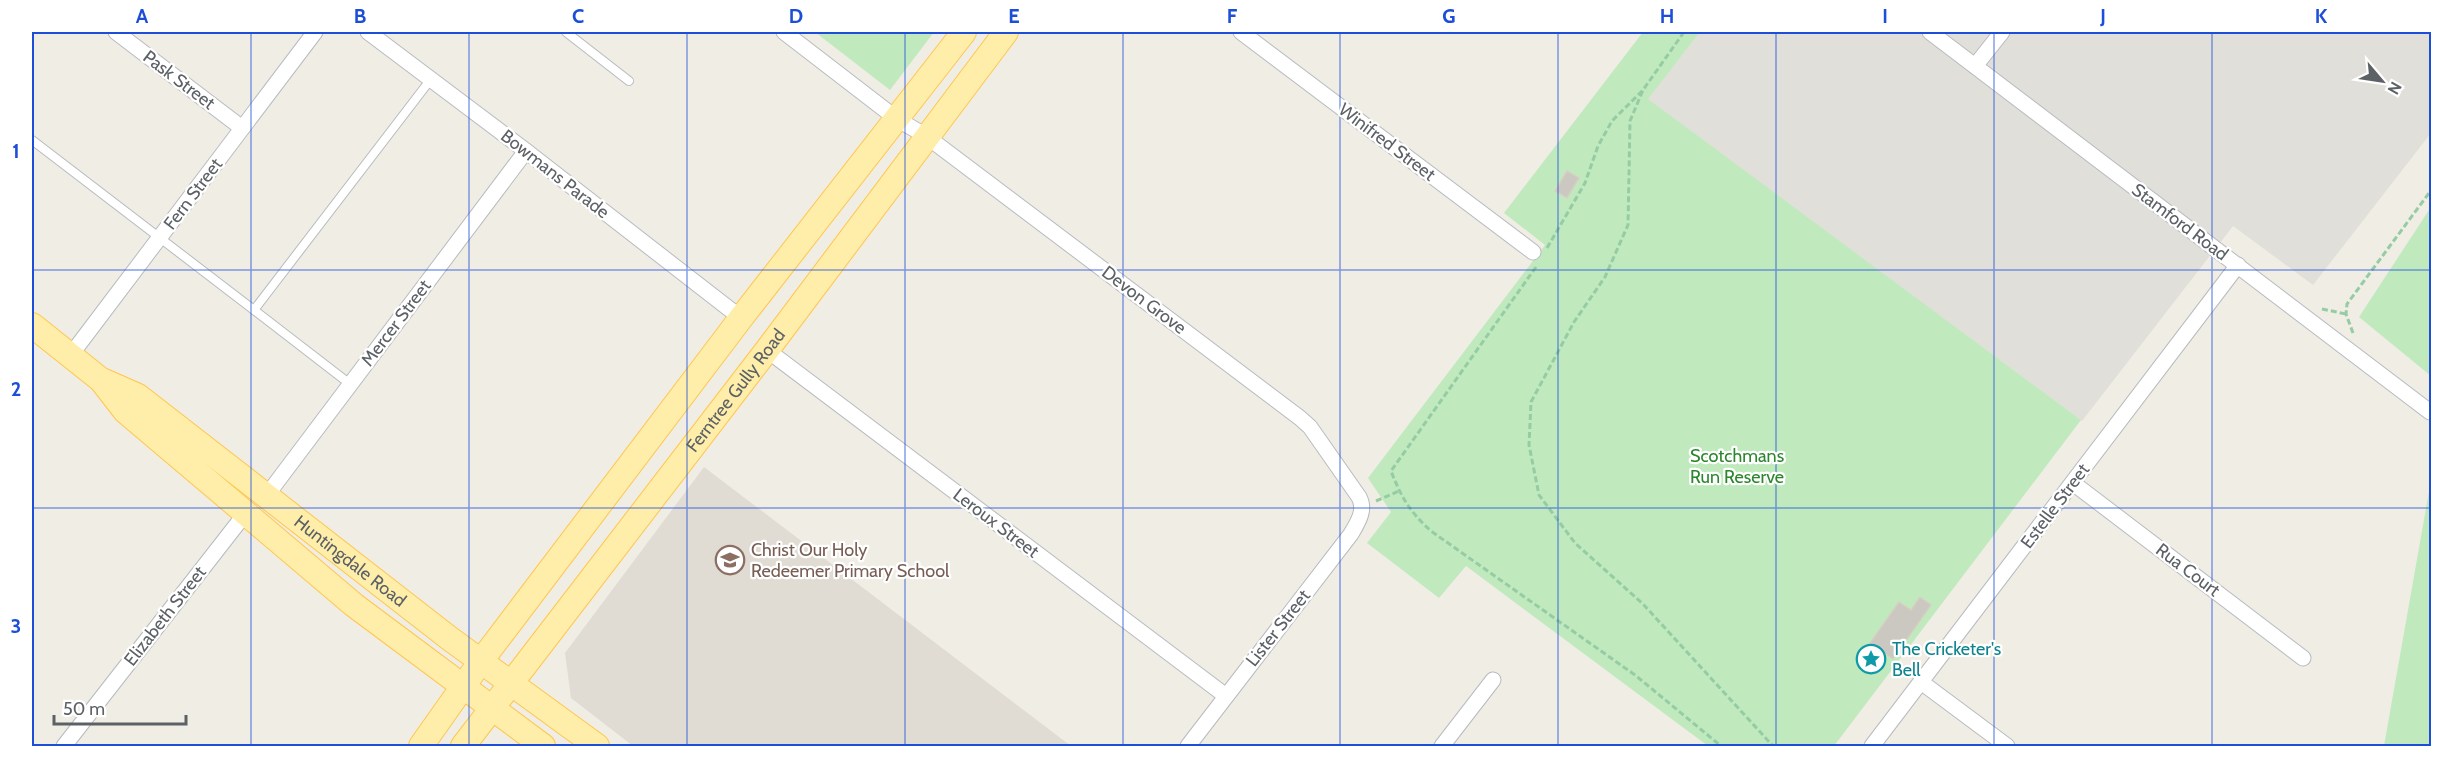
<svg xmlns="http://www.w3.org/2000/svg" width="2463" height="778" font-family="Cabin,sans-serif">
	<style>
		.industrial { fill: #e1dfd9 }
		.education { fill: #e0dcd3 }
		.green { fill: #c0eabe }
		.building { fill: #cbc8c1; stroke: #d6cfc2; stroke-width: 1.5 }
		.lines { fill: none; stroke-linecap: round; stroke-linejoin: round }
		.service-casing { stroke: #b7bbc0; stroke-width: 10 }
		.minor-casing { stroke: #b7bbc0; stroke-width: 17 }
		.primary-casing { stroke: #ffc64e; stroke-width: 26 }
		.path { stroke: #96cca4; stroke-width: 3; stroke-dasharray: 6 3; stroke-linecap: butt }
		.service { stroke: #fff; stroke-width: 8 }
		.minor { stroke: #fff; stroke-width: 15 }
		.primary { stroke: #fea; stroke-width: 24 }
		.grid { fill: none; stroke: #1d4ed8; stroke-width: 1.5; stroke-opacity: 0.55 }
		.labels { text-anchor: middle; stroke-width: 4.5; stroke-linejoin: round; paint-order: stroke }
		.street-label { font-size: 18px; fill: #5c6166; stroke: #fff }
		.park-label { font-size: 18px; fill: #2c862d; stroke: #fff }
		.education-label { font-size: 18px; fill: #785e54; stroke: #fff; text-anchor: start }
		.culture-label { font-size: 18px; fill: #0d838f; stroke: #fff; text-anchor: start }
		.neatline { fill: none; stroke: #1d4ed8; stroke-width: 2 }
		.grid-label { font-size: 20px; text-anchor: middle; font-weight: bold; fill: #1d4ed8 }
	</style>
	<rect width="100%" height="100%" fill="#f0ede4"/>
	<!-- industrial -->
	<polygon class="industrial" points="1700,32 2431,32 2431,133 2313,285 2233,226 2082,421 1647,99"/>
	<!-- education -->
	<polygon class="education" points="704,467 1071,746 633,746 571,698 565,653"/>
	<!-- green -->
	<g class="green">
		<polygon points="815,32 934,32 890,90"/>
		<polygon points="1643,32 1700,32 1648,99 2081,420 1834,746 1708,746 1466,566 1439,598 1367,543 1391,512 1368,478 1545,245 1504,213"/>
		<polygon points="2431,207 2431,376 2359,317"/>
		<polygon points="2431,480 2431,746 2384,746"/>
	</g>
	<!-- building -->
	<g class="building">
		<polygon points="1567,171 1579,178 1567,198 1555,191"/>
		<polygon points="1920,597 1931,605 1893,659 1870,643 1899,602 1911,610"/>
	</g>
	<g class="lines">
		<!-- service casing -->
		<g class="service-casing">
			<g id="service">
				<polyline points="566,32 629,81"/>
				<polyline points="32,140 254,310 431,79"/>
				<polyline points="254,310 350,384"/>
			</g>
		</g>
		<!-- minor casing -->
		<g class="minor-casing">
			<g id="minor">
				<polyline points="116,32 242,128"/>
				<polyline points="368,32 526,151 741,318"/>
				<path d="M784,32L897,119L926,136L1300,418L1310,427L1359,497C1366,510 1358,522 1351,534L1188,746"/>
				<polyline points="1241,32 1533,252"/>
				<polyline points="1930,32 2430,412"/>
				<polyline points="1975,66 2002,32"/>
				<polyline points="767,350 1226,696"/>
				<polyline points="70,356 315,32"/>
				<polyline points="2073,483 2303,658"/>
				<polyline points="267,495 526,151"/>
				<polyline points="1921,682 2007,746"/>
				<polyline points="64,746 245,514"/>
				<polyline points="1442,746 1493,680"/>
				<polyline points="1872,746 2238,265"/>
			</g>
		</g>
		<!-- primary casing -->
		<g class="primary-casing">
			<g id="primary">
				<polyline points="32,325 101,380 125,411 354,605 543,746"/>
				<path id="s1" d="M104,381L138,396L449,638L597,746"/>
				<polyline points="421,746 481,661 741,318 964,32"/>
				<path id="s2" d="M463,746L767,350L1006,32"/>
			</g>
		</g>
		<!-- path -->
		<g class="path">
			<polyline points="1684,32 1643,90 1630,121 1628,225 1605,277 1574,322 1531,402 1529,445 1539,495 1575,543 1643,604 1773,746"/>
			<polyline points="1547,248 1585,183 1598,146 1612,121 1643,90"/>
			<path d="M1536,267L1391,471C1401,497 1410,512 1431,531L1635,675L1721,746"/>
			<polyline points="2322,309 2346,314"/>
			<polyline points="2353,333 2346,314 2347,304 2432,189"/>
			<polyline points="1376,501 1399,491"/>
		</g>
		<!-- service -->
		<use href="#service" class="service"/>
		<!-- minor -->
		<use href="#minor" class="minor"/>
		<!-- primary -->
		<use href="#primary" class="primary"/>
	</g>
	<!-- grid -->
	<path class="grid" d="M251,32V746M469,32V746M687,32V746M905,32V746M1123,32V746M1340,32V746M1558,32V746M1776,32V746M1994,32V746M2212,32V746M32,270H2432M32,508H2432"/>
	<!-- icons -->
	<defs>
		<g id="school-ring" transform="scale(1.5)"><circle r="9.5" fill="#fff" stroke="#8d6e63" stroke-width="1.5"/><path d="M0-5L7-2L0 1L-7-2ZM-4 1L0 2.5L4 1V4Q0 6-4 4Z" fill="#8d6e63"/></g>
		<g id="sight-ring" transform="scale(1.5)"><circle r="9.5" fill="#fff" stroke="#0f9aa8" stroke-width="1.5"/><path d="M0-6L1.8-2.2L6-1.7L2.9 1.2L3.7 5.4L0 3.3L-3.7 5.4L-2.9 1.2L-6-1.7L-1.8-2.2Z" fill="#0f9aa8"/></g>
	</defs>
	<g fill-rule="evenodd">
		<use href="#school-ring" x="730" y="560"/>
		<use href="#sight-ring" x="1871" y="659"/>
	</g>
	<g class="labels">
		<!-- street labels -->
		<g class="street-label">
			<text transform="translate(179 80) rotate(37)" y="6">Pask Street</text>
			<text transform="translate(1387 142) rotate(37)" y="6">Winifred Street</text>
			<text transform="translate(555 174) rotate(38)" y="6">Bowmans Parade</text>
			<text transform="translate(193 194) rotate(-53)" y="6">Fern Street</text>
			<text transform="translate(2180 222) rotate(37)" y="6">Stamford Road</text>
			<text transform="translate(1144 300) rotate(37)" y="6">Devon Grove</text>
			<text transform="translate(396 323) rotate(-53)" y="6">Mercer Street</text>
			<text dy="6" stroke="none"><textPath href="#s2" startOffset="448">Ferntree Gully Road</textPath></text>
			<text transform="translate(2055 506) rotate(-53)" y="6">Estelle Street</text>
			<text transform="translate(996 523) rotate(37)" y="6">Leroux Street</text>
			<text dy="6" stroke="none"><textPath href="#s1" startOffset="306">Huntingdale Road</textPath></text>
			<text transform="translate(2188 570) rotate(37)" y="6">Rua Court</text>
			<text transform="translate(165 616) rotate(-52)" y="6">Elizabeth Street</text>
			<text transform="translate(1278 628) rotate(-52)" y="6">Lister Street</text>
		</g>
		<!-- park labels -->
		<g class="park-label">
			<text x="1737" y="462">Scotchmans<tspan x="1737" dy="21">Run Reserve</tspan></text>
		</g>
		<!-- education labels -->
		<g class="education-label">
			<text x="751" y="556">Christ Our Holy<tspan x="751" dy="21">Redeemer Primary School</tspan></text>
		</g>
		<!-- culture labels -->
		<g class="culture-label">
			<text x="1892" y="655">The Cricketer's<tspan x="1892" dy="21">Bell</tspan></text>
		</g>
	</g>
	<!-- border -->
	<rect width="2463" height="778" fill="none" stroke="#ffffff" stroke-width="66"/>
	<!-- north arrow -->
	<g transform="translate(2382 81) rotate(119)" stroke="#ffffff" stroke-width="4.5" paint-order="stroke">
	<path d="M0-4.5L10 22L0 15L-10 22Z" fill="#5c6166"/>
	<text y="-9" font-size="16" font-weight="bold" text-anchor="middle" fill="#5c6166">N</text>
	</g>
	<!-- scale -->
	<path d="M54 715v9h132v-9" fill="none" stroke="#5c6166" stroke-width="3"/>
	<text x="63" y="715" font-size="18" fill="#5c6166" stroke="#ffffff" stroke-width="4.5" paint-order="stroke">50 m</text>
	<rect x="33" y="33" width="2397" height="712" class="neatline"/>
	<g class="grid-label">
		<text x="142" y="23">A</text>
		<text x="360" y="23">B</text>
		<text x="578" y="23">C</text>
		<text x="796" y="23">D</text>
		<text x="1014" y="23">E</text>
		<text x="1232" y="23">F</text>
		<text x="1449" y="23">G</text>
		<text x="1667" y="23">H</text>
		<text x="1885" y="23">I</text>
		<text x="2103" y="23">J</text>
		<text x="2321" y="23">K</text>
		<text x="16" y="158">1</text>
		<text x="16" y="396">2</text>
		<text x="16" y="633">3</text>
	</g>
</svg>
